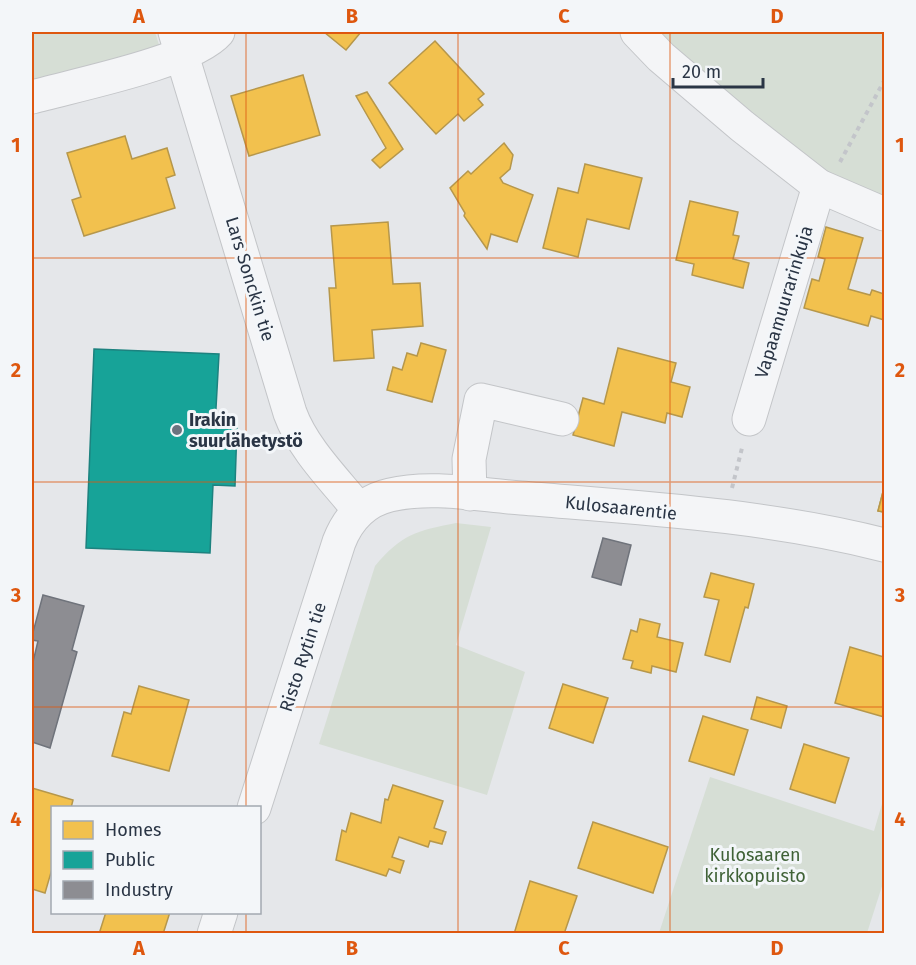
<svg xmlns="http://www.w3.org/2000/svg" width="916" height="965" font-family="'Fira Sans',sans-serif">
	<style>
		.green { fill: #d6ded5 }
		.homes { fill: #f2c14e; stroke: #b6974b; stroke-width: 1.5 }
		.public { fill: #17a398; stroke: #1d827f; stroke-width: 1.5 }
		.industry { fill: #8d8d92; stroke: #6f737b; stroke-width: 1.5 }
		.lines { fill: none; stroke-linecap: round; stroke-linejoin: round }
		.minor-casing { stroke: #c3c5c8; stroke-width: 35 }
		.path { stroke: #c3c5ca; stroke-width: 4; stroke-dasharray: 4.5 4.5; stroke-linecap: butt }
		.minor { stroke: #f4f5f7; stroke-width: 33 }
		.grid { fill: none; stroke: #de570f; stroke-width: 1.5; stroke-opacity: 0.55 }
		.poi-dot { fill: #6b737f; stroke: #f3f6f9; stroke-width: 2 }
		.labels { text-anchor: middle; stroke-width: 6; stroke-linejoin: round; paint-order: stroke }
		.street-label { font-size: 18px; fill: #2a3545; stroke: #f3f6f9 }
		.poi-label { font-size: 18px; font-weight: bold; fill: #2a3545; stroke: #f3f6f9; text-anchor: start }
		.park-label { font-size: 18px; fill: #406237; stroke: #f3f6f9 }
		.neatline { fill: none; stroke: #de570f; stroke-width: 2 }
		.grid-label { font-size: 20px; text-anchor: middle; font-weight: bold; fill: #de570f }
	</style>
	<rect width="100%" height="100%" fill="#e5e7ea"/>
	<!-- green -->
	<g class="green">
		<polygon points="32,32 155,32 161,51 32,85"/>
		<polygon points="652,32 884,32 884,202 825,173"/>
		<path d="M456,523L491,527L456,645L525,672L487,795L319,744L375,566C402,534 416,531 456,523Z"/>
		<polygon points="710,777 874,831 884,797 884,880 867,933 659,933"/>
	</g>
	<!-- homes -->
	<g class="homes">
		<polygon points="324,32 361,32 346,50"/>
		<polygon points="435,41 484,94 478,99 483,105 464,121 458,114 436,134 389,83"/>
		<polygon points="303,75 320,135 249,156 231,96"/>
		<polygon points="367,92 403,149 380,168 372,160 386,148 356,96"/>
		<polygon points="125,136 132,159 167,148 175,175 166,178 175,208 84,236 72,200 81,197 67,153"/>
		<polygon points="504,143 513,155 510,169 500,178 503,183 533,195 517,242 491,234 487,249 464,216 465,213 450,188 468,171 471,174"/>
		<polygon points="585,164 642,178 629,229 587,219 578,257 543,248 558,188 578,193"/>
		<polygon points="690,201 738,212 733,235 739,236 733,259 749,263 743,288 692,275 694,264 676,260"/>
		<polygon points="388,222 393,284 420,283 423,326 372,330 374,358 334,361 329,288 336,288 331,226"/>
		<polygon points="826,227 863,238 848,289 870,295 872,290 884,294 884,320 871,316 868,326 804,308 812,279 819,281 825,259 818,257"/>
		<polygon points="421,343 446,350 432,402 387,390 393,367 402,370 407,353 417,356"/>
		<polygon points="618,348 676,363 671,382 690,387 682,417 667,413 665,423 622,412 614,446 573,435 583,398 604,404"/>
		<polygon points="884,488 884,512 878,511"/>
		<polygon points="884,488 884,512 878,511"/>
		<polygon points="711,573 754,584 748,608 745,607 730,662 705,655 719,600 704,597"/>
		<polygon points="640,619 660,624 657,637 683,643 676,672 652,666 651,673 631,668 633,661 623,659 631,630 637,632"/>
		<polygon points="850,647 884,657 884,717 835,703"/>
		<polygon points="563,684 608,698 593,743 549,728"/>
		<polygon points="139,686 189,700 169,771 112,756 124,712 131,714"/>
		<polygon points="757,697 787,706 781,728 751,719"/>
		<polygon points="703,716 748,730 734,775 689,761"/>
		<polygon points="804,744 849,758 835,803 790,789"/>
		<polygon points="393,785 443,801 434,828 446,832 442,844 430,841 428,847 399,837 392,857 404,861 400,873 389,869 386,876 336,860 342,830 346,832 351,813 381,823 385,799 388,800"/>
		<polygon points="32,788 73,800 71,808 52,808 52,869 45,893 32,889"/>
		<polygon points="593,822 668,847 653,893 578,868"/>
		<polygon points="530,881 577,896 564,934 514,934"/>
		<polygon points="106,912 170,912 163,934 99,934"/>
	</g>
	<!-- public -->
	<polygon class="public" points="94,349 219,354 215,426 237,427 235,486 213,485 210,553 86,548"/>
	<!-- industry -->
	<g class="industry">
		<polygon points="603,538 631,545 621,585 592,577"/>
		<polygon points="43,595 84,606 72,650 77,652 50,748 32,742 32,666 38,641 32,640 32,636"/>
	</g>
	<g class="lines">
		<!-- minor casing -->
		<g class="minor-casing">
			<g id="minor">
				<path d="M175,32L290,413C303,449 336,481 359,510"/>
				<polyline points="637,32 661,57 742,126 819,186 884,214"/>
				<path d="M32,97C75,85 192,62 218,32"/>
				<polyline points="749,419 819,186"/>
				<polyline points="470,494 469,459 481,400 562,419"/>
				<path d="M254,808L339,542C348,519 364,501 390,495C431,485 479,495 521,498C641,508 767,515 884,545"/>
				<polyline points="214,934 221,912"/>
			</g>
		</g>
		<!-- path -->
		<g class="path">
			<polyline points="840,162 884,81"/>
			<polyline points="732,488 742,448"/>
		</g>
		<!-- minor -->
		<use href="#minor" class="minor"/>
	</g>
	<!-- grid -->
	<path class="grid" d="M246,32V808M458,32V934M670,32V934M32,258H884M32,482H884M32,707H884M246,912V934"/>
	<!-- markers -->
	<circle class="poi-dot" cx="177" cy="430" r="6"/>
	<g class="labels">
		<!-- street labels -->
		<g class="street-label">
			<text transform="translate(250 279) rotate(73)" y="6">Lars Sonckin tie</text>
			<text transform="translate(784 302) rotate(-73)" y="6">Vapaamuurarinkuja</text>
			<text transform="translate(621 508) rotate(6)" y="6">Kulosaarentie</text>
			<text transform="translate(303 657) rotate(-72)" y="6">Risto Rytin tie</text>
		</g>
		<!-- poi labels -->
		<g class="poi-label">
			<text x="189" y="426">Irakin<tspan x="189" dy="21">suurlähetystö</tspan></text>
		</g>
		<!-- park labels -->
		<g class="park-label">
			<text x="755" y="861">Kulosaaren<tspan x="755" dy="21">kirkkopuisto</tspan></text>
		</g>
	</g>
	<!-- border -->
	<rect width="916" height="965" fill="none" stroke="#f3f6f9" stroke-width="66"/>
	<!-- legend -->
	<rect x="51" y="806" width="210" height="108" fill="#f3f6f9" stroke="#a3a9b1" stroke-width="1.5"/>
	<rect x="63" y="821" width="30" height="18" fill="#f2c14e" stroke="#a3a9b1" stroke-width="1.5"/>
	<text x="105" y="836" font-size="18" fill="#2a3545">Homes</text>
	<rect x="63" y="851" width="30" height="18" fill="#17a398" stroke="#a3a9b1" stroke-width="1.5"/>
	<text x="105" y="866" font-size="18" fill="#2a3545">Public</text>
	<rect x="63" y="881" width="30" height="18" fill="#8d8d92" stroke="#a3a9b1" stroke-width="1.5"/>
	<text x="105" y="896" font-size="18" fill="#2a3545">Industry</text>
	<!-- scale -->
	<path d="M673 78v9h90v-9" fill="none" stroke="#2a3545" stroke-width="3"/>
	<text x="682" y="78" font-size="18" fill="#2a3545" stroke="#f3f6f9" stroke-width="4.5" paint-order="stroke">20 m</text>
	<rect x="33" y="33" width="850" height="899" class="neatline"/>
	<g class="grid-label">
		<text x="139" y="23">A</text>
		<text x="352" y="23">B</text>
		<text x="564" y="23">C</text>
		<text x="777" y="23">D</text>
		<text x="16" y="152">1</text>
		<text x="900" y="152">1</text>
		<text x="16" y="377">2</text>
		<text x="900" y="377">2</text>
		<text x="16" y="602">3</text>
		<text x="900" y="602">3</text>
		<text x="16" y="826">4</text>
		<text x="900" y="826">4</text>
		<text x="139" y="955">A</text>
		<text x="352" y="955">B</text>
		<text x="564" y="955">C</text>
		<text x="777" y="955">D</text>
	</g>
</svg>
